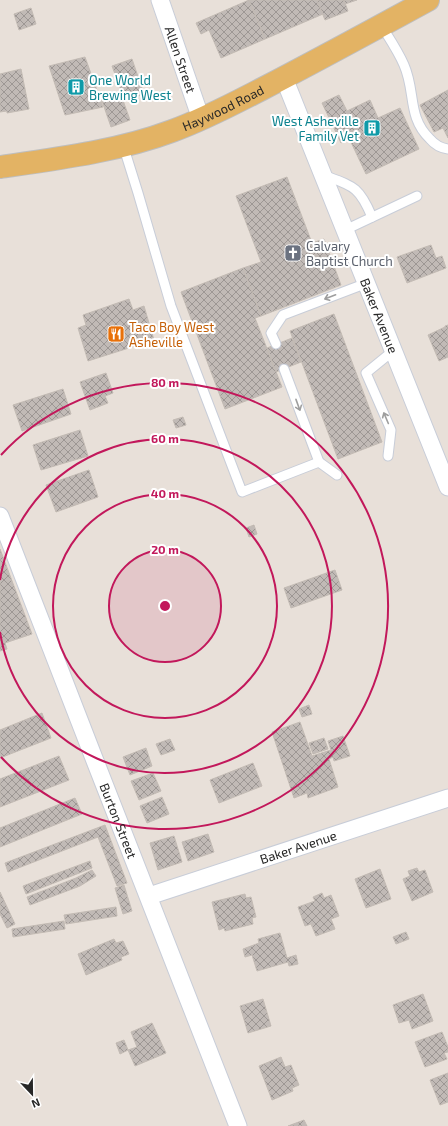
<svg xmlns="http://www.w3.org/2000/svg" width="448" height="1126" font-family="'Exo 2',sans-serif">
	<style>
		.building { fill: url(#building-cross-hatch); stroke: #c3bbb4 }
		.lines { fill: none; stroke-linecap: round; stroke-linejoin: round }
		.service-casing { stroke: #c8cdd8; stroke-width: 11 }
		.minor-casing { stroke: #c8cdd8; stroke-width: 19 }
		.primary-casing { stroke: #bebebe; stroke-width: 24 }
		.service { stroke: #fff; stroke-width: 9 }
		.minor { stroke: #fff; stroke-width: 17 }
		.primary { stroke: #e3b364; stroke-width: 22 }
		.oneway { stroke: #9e9e9e }
		.ring { fill: none; stroke: #c2185b; stroke-width: 2 }
		.labels { text-anchor: middle; stroke-width: 4; stroke-linejoin: round; paint-order: stroke }
		.street-label { font-size: 13px; fill: #272727; stroke: #fff }
		.culture-label { font-size: 13px; fill: #0d838f; stroke: #fff; text-anchor: start }
		.worship-label { font-size: 13px; fill: #5b616d; stroke: #fff; text-anchor: start }
		.food-label { font-size: 13px; fill: #c56008; stroke: #fff; text-anchor: start }
		.centre { fill: #c2185b; stroke: #fff; stroke-width: 2 }
		.ring-label { font-size: 12px; text-anchor: middle; font-weight: bold; fill: #c2185b; stroke: #fff; stroke-width: 4; stroke-linejoin: round; paint-order: stroke }
	</style>
	<defs>
		<pattern id="building-cross-hatch" width="8" height="8" patternUnits="userSpaceOnUse"><rect width="8" height="8" fill="#c1bab6"/><path d="M0 0l8 8M0 8l8-8" fill="none" stroke="#9d9794"/></pattern>
	</defs>
	<rect width="100%" height="100%" fill="#e8e0d9"/>
	<!-- building -->
	<g class="building">
		<polygon points="249,0 317,0 323,14 265,39"/>
		<polygon points="249,0 265,39 221,58 209,30 201,34 196,23"/>
		<polygon points="317,0 344,0 348,11 325,20"/>
		<polygon points="344,0 357,0 345,4"/>
		<polygon points="31,8 36,24 19,30 14,14"/>
		<polygon points="85,57 103,107 65,115 49,66"/>
		<polygon points="132,59 144,94 125,101 112,66"/>
		<polygon points="21,69 29,109 7,113 7,111 0,112 0,74"/>
		<polygon points="448,90 448,138 443,128 434,132 420,105"/>
		<polygon points="120,92 130,120 111,127 101,98"/>
		<polygon points="339,95 347,111 370,100 378,118 400,108 419,149 366,174 349,138 341,143 322,103"/>
		<polygon points="287,177 312,243 324,239 341,285 261,316 243,268 261,262 236,196"/>
		<polygon points="431,245 436,258 442,256 446,268 407,283 397,257"/>
		<polygon points="243,268 261,316 255,318 282,387 225,409 181,292"/>
		<polygon points="129,299 133,310 144,306 154,340 88,361 78,328 86,325 83,315"/>
		<polygon points="334,314 382,442 338,459 290,331"/>
		<polygon points="448,325 448,357 439,361 428,335 445,327 445,326"/>
		<polygon points="292,338 301,362 276,372 267,348"/>
		<polygon points="106,373 113,393 105,396 108,403 90,410 80,382"/>
		<polygon points="63,389 71,414 22,431 13,405"/>
		<polygon points="183,417 186,425 176,428 173,420"/>
		<polygon points="80,430 88,456 41,470 33,445"/>
		<polygon points="89,470 98,497 56,512 46,485"/>
		<polygon points="254,525 257,534 249,537 246,528"/>
		<polygon points="0,549 32,634 5,643 7,649 0,651"/>
		<polygon points="335,570 342,590 291,608 284,588"/>
		<polygon points="309,705 312,714 302,717 299,709"/>
		<polygon points="42,713 51,738 0,758 0,730"/>
		<polygon points="300,722 312,756 331,750 328,741 343,736 350,756 334,761 333,757 329,759 338,787 308,798 307,793 294,798 272,732"/>
		<polygon points="324,738 328,749 313,754 309,743"/>
		<polygon points="170,739 175,750 161,755 156,744"/>
		<polygon points="146,748 152,766 130,775 123,757"/>
		<polygon points="59,756 69,780 0,807 0,779"/>
		<polygon points="253,763 262,786 219,803 210,780"/>
		<polygon points="153,773 161,791 139,800 131,781"/>
		<polygon points="162,797 169,814 147,823 140,806"/>
		<polygon points="75,798 82,814 0,847 0,828"/>
		<polygon points="105,825 127,883 117,886 98,837 8,872 5,863"/>
		<polygon points="208,834 214,852 188,861 182,842"/>
		<polygon points="174,836 182,862 158,870 150,843"/>
		<polygon points="90,861 92,868 26,894 23,886"/>
		<polygon points="417,868 419,872 425,870 433,892 412,901 403,879 410,876 408,871"/>
		<polygon points="380,869 391,899 366,908 355,879"/>
		<polygon points="92,870 96,876 80,886 30,905 27,897 76,878"/>
		<polygon points="124,885 132,911 123,914 115,888"/>
		<polygon points="0,892 15,924 7,928 0,914"/>
		<polygon points="322,893 324,898 331,895 339,916 331,919 335,929 316,936 311,924 305,926 298,907 315,901 313,897"/>
		<polygon points="245,894 246,898 251,897 256,917 252,918 253,924 225,931 224,928 219,930 212,902"/>
		<polygon points="116,907 117,916 66,924 64,915"/>
		<polygon points="64,921 65,929 13,937 12,929"/>
		<polygon points="406,932 409,939 396,944 393,937"/>
		<polygon points="280,933 287,958 296,955 298,964 289,966 288,962 257,971 252,955 245,957 243,949 259,943 258,939"/>
		<polygon points="114,939 116,943 123,941 129,954 121,957 122,960 86,975 78,954"/>
		<polygon points="423,994 433,1021 412,1029 409,1020 399,1023 393,1005"/>
		<polygon points="263,999 271,1026 248,1033 240,1006"/>
		<polygon points="152,1023 166,1053 135,1066 128,1050 137,1047 131,1032"/>
		<polygon points="442,1032 448,1047 448,1052 444,1053 447,1059 425,1067 415,1042"/>
		<polygon points="124,1040 128,1050 120,1054 116,1043"/>
		<polygon points="281,1057 285,1067 291,1065 299,1085 292,1088 293,1091 272,1100 259,1066"/>
		<polygon points="448,1073 448,1102 440,1105 430,1080"/>
		<polygon points="304,1120 307,1126 288,1126"/>
	</g>
	<g class="lines">
		<!-- service casing -->
		<g class="service-casing">
			<g id="service">
				<path d="M381,25C389,38 398,51 404,65C416,92 407,117 430,139C435,145 441,148 448,149"/>
				<polyline points="123,145 138,193 171,306 242,492 319,462 337,475"/>
				<path d="M323,175C353,186 359,186 372,217"/>
				<polyline points="345,230 417,196"/>
				<polyline points="276,344 271,333 283,315 367,283"/>
				<polyline points="284,369 319,462"/>
				<polyline points="388,456 391,430 366,373 393,351"/>
			</g>
		</g>
		<!-- minor casing -->
		<g class="minor-casing">
			<g id="minor">
				<path id="s1" d="M160,0L201,119"/>
				<path id="s2" d="M284,78L448,487"/>
				<path id="s3" d="M0,516C78,720 159,922 238,1126"/>
				<path id="s4" d="M149,896L448,798"/>
			</g>
		</g>
		<!-- primary casing -->
		<g class="primary-casing">
			<g id="primary">
				<path id="s5" d="M0,167C56,159 119,151 172,131C203,120 233,104 262,89C318,60 373,30 428,0"/>
			</g>
		</g>
		<!-- service -->
		<use href="#service" class="service"/>
		<!-- minor -->
		<use href="#minor" class="minor"/>
		<!-- primary -->
		<use href="#primary" class="primary"/>
	</g>
	<!-- one-way arrows -->
	<defs><path id="oneway-shaft" d="M-6 0H5M1.5-3L5.5 0L1.5 3" fill="none" stroke-width="1.6" stroke-linecap="round" stroke-linejoin="round"/></defs>
	<g class="oneway">
		<use href="#oneway-shaft" transform="translate(330 297) rotate(159)"/>
		<use href="#oneway-shaft" transform="translate(298 405) rotate(70)"/>
		<use href="#oneway-shaft" transform="translate(386 418) rotate(-113)"/>
	</g>
	<!-- distance rings -->
	<circle cx="165" cy="606" r="56" fill="#c2185b" fill-opacity=".12"/>
	<g class="ring">
		<circle cx="165" cy="606" r="56"/>
		<circle cx="165" cy="606" r="112"/>
		<path d="M0 580A167 167 0 1 1 0 632"/>
		<path d="M1 455A223 223 0 1 1 1 757"/>
	</g>
	<!-- icons -->
	<defs>
		<g id="building-square" transform="scale(0.9)"><rect x="-9" y="-9" width="18" height="18" rx="4" fill="#0f9aa8" stroke="#fff"/><path d="M-4-6H4V6H1V3H-1V6H-4ZM-2.5-4.3h1.7v1.8h-1.7ZM.8-4.3h1.7v1.8H.8ZM-2.5-1h1.7V.8h-1.7ZM.8-1h1.7V.8H.8Z" fill="#fff"/></g>
		<g id="church-square" transform="scale(0.9)"><rect x="-9" y="-9" width="18" height="18" rx="4" fill="#6b7280" stroke="#fff"/><path d="M-1.2-6h2.4v3.5h3.3v2.4h-3.3V6h-2.4V-.1h-3.3v-2.4h3.3Z" fill="#fff"/></g>
		<g id="restaurant-square" transform="scale(0.9)"><rect x="-9" y="-9" width="18" height="18" rx="4" fill="#e8710a" stroke="#fff"/><path d="M-5-6h1v4h1v-4h1v4h1v-4h1v5L-1.5 .5V6h-2V.5L-5-1ZM5-6V6H3V1.5H1.5Q1.5-4 5-6Z" fill="#fff"/></g>
	</defs>
	<g fill-rule="evenodd">
		<use href="#building-square" x="76" y="87"/>
		<use href="#building-square" x="372" y="128"/>
		<use href="#church-square" x="293" y="253"/>
		<use href="#restaurant-square" x="116" y="334"/>
	</g>
	<g class="labels">
		<!-- street labels -->
		<g class="street-label">
			<text dy="5" stroke="none"><textPath href="#s1" startOffset="63">Allen Street</textPath></text>
			<text dy="5" stroke="none"><textPath href="#s5" startOffset="232">Haywood Road</textPath></text>
			<text dy="5" stroke="none"><textPath href="#s2" startOffset="256">Baker Avenue</textPath></text>
			<text dy="5" stroke="none"><textPath href="#s3" startOffset="327">Burton Street</textPath></text>
			<text dy="5" stroke="none"><textPath href="#s4" startOffset="157">Baker Avenue</textPath></text>
		</g>
		<!-- culture labels -->
		<g class="culture-label">
			<text x="89" y="85">One World<tspan x="89" dy="15">Brewing West</tspan></text>
			<text x="359" y="126" text-anchor="end">West Asheville<tspan x="359" dy="15">Family Vet</tspan></text>
		</g>
		<!-- worship labels -->
		<g class="worship-label">
			<text x="306" y="251">Calvary<tspan x="306" dy="15">Baptist Church</tspan></text>
		</g>
		<!-- food labels -->
		<g class="food-label">
			<text x="129" y="332">Taco Boy West<tspan x="129" dy="15">Asheville</tspan></text>
		</g>
	</g>
	<circle cx="165" cy="606" r="6" class="centre"/>
	<g class="ring-label">
		<text x="165" y="387">80 m</text>
		<text x="165" y="443">60 m</text>
		<text x="165" y="498">40 m</text>
		<text x="165" y="554">20 m</text>
	</g>
	<!-- north arrow -->
	<g transform="translate(32 1094) rotate(158)" stroke="#ffffff" stroke-width="3" paint-order="stroke">
	<path d="M0-3L7 15L0 10L-7 15Z" fill="#272727"/>
	<text y="-6" font-size="11" font-weight="bold" text-anchor="middle" fill="#272727">N</text>
	</g>
</svg>
